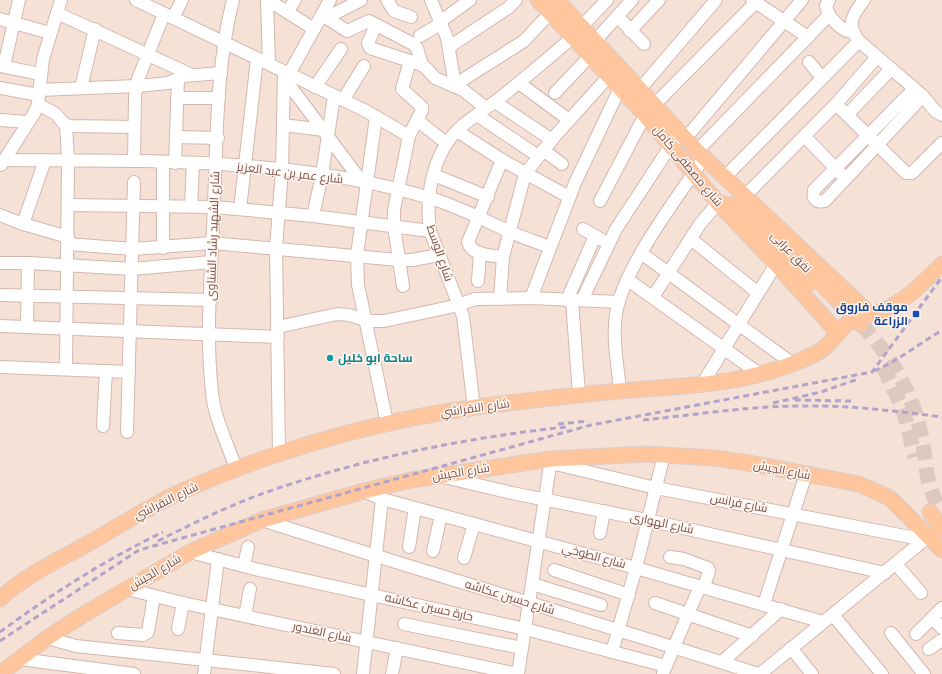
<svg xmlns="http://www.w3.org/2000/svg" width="942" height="674" font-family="'Archivo Narrow',Cairo,sans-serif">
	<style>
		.residential { fill: #f6e1d6 }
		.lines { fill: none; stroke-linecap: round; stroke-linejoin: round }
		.major-tunnel { stroke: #ddc9c0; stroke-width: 15; stroke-dasharray: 15 8; stroke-linecap: butt }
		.minor-casing { stroke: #d4b7af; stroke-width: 14 }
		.major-casing { stroke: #dacecc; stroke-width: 17 }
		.minor { stroke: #fff; stroke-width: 12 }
		.major { stroke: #ffc69e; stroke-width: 15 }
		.rail { stroke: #b0a4ca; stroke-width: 3; stroke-dasharray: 6 4; stroke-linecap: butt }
		.transit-dot { fill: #1a4fb4; stroke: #fff6f0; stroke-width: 1.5 }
		.culture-dot { fill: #0f9aa8; stroke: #fff6f0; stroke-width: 1.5 }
		.labels { text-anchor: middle; stroke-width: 3; stroke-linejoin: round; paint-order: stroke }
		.street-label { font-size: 12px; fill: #7b5049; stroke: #fff6f0 }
		.transit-label { font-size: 12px; font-weight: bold; fill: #164399; stroke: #fff6f0; text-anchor: end }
		.culture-label { font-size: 12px; font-weight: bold; fill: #0d838f; stroke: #fff6f0; text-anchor: start }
	</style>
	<rect width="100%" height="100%" fill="#fef1e8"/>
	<!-- residential -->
	<rect class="residential" x="0" y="0" width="942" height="674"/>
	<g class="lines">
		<!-- major-tunnel -->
		<g class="major-tunnel">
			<path d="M861,324C892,357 914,395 922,439C927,465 925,485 940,509"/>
			<polyline points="883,367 903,409 915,457"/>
		</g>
		<!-- minor casing -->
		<g class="minor-casing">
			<g id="minor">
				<polyline points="136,0 364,110 409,136"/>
				<path d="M233,0C216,66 217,137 214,204C212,266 205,330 212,392C214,418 228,444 236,469"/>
				<polyline points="267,0 269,64"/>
				<polyline points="268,0 314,29"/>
				<polyline points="387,0 394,11 411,17"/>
				<polyline points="431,0 447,38 455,85"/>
				<polyline points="752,0 808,37"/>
				<path d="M829,0L826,6C828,17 841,31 852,32"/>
				<path d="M864,0C852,16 846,24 859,41L923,96L935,111L942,115"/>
				<polyline points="287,12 295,0"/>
				<polyline points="57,13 192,75"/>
				<polyline points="322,15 347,31 369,21 413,44 417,48 422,65"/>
				<polyline points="322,15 334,14 361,0"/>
				<polyline points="617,16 644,44"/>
				<polyline points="173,18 182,0"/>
				<polyline points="0,19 50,33"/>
				<polyline points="441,21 470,0"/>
				<polyline points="376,25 368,43 370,48 422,65 427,69 435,78 463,90 486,108"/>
				<polyline points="581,27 607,0"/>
				<polyline points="630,31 659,0"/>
				<polyline points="420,36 442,23"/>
				<polyline points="595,41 632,0"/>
				<polyline points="449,47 508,8 516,0"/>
				<polyline points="809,62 822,78"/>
				<polyline points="0,66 40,74"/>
				<polyline points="4,66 19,0"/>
				<polyline points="289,74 330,0"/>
				<polyline points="284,78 362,182"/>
				<polyline points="519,83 569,120"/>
				<polyline points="453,86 524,41 550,13"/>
				<polyline points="315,87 341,49"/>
				<polyline points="0,88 39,95"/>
				<polyline points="81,88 95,29"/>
				<polyline points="640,89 716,0"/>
				<path d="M914,89L814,190C812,199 816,203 825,201L923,96"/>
				<polyline points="39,90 137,86 168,83 184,76 221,73"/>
				<polyline points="555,93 590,56"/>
				<polyline points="177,98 219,98"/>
				<polyline points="343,100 364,66"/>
				<polyline points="495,102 552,140"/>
				<polyline points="38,104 56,114 64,124 70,126 134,127"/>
				<polyline points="836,104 906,173 912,173 942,143"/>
				<polyline points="654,105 758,0"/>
				<polyline points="477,115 538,156"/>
				<polyline points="847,115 891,69"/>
				<polyline points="376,117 357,255 358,285 387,423"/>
				<polyline points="0,120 28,122"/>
				<polyline points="417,120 446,143"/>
				<polyline points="283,125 324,130"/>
				<polyline points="457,131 502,160 569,197"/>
				<polyline points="176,137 218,138"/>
				<polyline points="685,139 802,0"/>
				<polyline points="810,142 841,174"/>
				<polyline points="543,150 562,164"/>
				<polyline points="697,151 829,15"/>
				<path d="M4,160C144,161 294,157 430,198C457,206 482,219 508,231C521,237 536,242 550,247"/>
				<path d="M502,160L468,242C472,256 491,255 503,257"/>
				<polyline points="134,161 135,96 138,79 164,14"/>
				<polyline points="175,163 178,79"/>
				<polyline points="1,165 35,112 38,104 43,59 61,0"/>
				<polyline points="434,175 488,197"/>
				<polyline points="724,178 859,41"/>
				<polyline points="744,197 836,104 877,57"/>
				<polyline points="600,201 645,115"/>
				<polyline points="68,205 214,207 313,216 430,231"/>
				<polyline points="191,206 193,164"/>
				<polyline points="240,209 257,59"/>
				<polyline points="0,215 23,224 68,237"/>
				<polyline points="313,216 322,175 334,96"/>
				<polyline points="23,224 45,160"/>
				<polyline points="583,229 602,240"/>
				<polyline points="691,239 758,293"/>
				<polyline points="68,244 133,249 212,243 398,260 412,260 439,255"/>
				<polyline points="163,248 163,163"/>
				<polyline points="641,253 793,364"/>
				<polyline points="0,263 28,263 132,269 211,262"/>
				<polyline points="628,280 761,375"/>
				<polyline points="478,281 480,253"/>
				<polyline points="403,286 394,226 394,210 409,136 422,110 422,107 402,89 410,61"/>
				<polyline points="0,295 211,300"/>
				<polyline points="653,297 700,224 718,203"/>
				<polyline points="531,298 575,183 620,88"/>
				<polyline points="500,299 503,257 525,174 555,136 609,76"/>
				<polyline points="567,300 595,236"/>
				<polyline points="572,300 579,395"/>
				<polyline points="582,300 616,229 675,139"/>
				<polyline points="0,326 278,337"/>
				<polyline points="27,327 28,263"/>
				<polyline points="278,327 337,314 349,315 369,321 384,321 455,306 475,299 531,298 619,302"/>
				<polyline points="0,367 129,372"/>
				<polyline points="66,369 68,160 66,125"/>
				<polyline points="701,386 776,264"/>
				<path d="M620,391C618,366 612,339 616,314C623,268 677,198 704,158"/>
				<path d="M474,408L463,316L430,231C425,196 433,151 461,127C473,116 487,108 500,98C525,78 549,58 573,37"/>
				<polyline points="103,426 106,371"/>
				<polyline points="127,432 134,182"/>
				<polyline points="279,454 276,248 282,170 284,72"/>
				<polyline points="551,463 656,488 910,537 927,534"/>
				<polyline points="444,477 512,493 647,520 885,573"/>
				<polyline points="364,491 382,499 636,568 823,622"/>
				<path d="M262,520C427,573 593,621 758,674"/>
				<polyline points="600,533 604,511"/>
				<polyline points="409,547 415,508"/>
				<polyline points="433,551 441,515"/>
				<polyline points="190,552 255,569 525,629 666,666"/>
				<polyline points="670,557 684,559 708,568 709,571 704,587"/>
				<polyline points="464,558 474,524"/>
				<polyline points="896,564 921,593"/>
				<polyline points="244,566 248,547"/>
				<polyline points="554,570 629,595"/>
				<polyline points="532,584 601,605"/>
				<polyline points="127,589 183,603 518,674"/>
				<polyline points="655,603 752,636"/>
				<polyline points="764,604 806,474"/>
				<polyline points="833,615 882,674"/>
				<polyline points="245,616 250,589"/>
				<polyline points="932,618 942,628"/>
				<polyline points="404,624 522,648"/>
				<polyline points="178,629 183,603"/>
				<polyline points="118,633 143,635 148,632 154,596"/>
				<polyline points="891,633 924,674"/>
				<polyline points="916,634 942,608"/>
				<polyline points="47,638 76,646 334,674"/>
				<polyline points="791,648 812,674"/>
				<polyline points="929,649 942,640"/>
				<polyline points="612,652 636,568 664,455"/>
				<polyline points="20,659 134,674"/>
				<polyline points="722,662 781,609"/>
				<polyline points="663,673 700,586"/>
				<polyline points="204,674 218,559"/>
				<polyline points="363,674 382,499"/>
				<polyline points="392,674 397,648"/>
				<polyline points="518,674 551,459"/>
				<polyline points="760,674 929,536"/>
			</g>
		</g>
		<!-- major casing -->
		<g class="major-casing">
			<g id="major">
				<polyline points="538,0 645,115 718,203 776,264 838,333"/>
				<polyline points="557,0 697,151 870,314"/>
				<polyline points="718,203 731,205 745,213 810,283"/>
				<polyline points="806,268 861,324"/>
				<polyline points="930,512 942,529"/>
				<path d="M0,599C24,576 62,558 91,542C119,526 147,508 176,494C271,451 373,422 476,407C524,401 572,395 619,391C690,385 749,386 815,354C831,347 837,329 852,320C861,315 872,314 882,311C906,301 924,282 942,264"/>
				<polyline points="0,674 47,638 86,613 190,552 262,520 364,491 411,480 551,459 645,454 715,458 754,464 859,484 890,498 942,550"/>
			</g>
		</g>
		<!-- minor -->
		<use href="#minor" class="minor"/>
		<!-- major -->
		<use href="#major" class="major"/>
		<!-- rail -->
		<g class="rail">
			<polyline points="874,371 891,363 942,330"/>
			<polyline points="795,400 852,401"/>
			<polyline points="773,403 821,392 858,379"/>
			<path d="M643,420C695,415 748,406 800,406C848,405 895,411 942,417"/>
			<polyline points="558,424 588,421"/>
			<path d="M158,541C201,519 245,498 291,484C380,455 473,437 566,427"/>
			<path d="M0,632C52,594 105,560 163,532"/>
			<polyline points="0,641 139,550 591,425 872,372 942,277"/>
		</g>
	</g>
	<!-- markers -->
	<rect class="transit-dot" x="912" y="310" width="8" height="8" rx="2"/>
	<circle class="culture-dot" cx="330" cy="358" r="4"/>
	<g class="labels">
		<!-- street labels -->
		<g class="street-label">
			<text transform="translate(688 166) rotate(50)" y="4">شارع مصطفى كامل</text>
			<text transform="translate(290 173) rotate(7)" y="4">شارع عمر بن عبد العزيز</text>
			<text transform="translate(213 236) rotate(-88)" y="4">شارع الشهيد رشاد الشناوى</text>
			<text transform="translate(791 252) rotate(46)" y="4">نفق عرابى</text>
			<text transform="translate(440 253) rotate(71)" y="4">شارع الوسط</text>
			<text transform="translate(475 408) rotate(-8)" y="4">شارع النقراشي</text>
			<text transform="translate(782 470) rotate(11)" y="4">شارع الجيش</text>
			<text transform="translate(461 472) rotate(-9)" y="4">شارع الجيش</text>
			<text transform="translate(166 501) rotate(-26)" y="4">شارع النقراشي</text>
			<text transform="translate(739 503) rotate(11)" y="4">شارع فرانس</text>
			<text transform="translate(662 523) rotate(12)" y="4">شارع الهوارى</text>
			<text transform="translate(594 556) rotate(15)" y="4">شارع الطوخي</text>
			<text transform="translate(155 572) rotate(-30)" y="4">شارع الجيش</text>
			<text transform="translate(510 597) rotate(17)" y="4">شارع حسين عكاشه</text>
			<text transform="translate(429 607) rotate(13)" y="4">حارة حسين عكاشه</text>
			<text transform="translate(322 632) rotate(12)" y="4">شارع الغندور</text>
		</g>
		<!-- transit labels -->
		<g class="transit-label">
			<text x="908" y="311">موقف فاروق<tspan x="908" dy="14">الزراعة</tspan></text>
		</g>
		<!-- culture labels -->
		<g class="culture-label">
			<text x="338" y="362">ساحة ابو خليل</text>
		</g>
	</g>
</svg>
